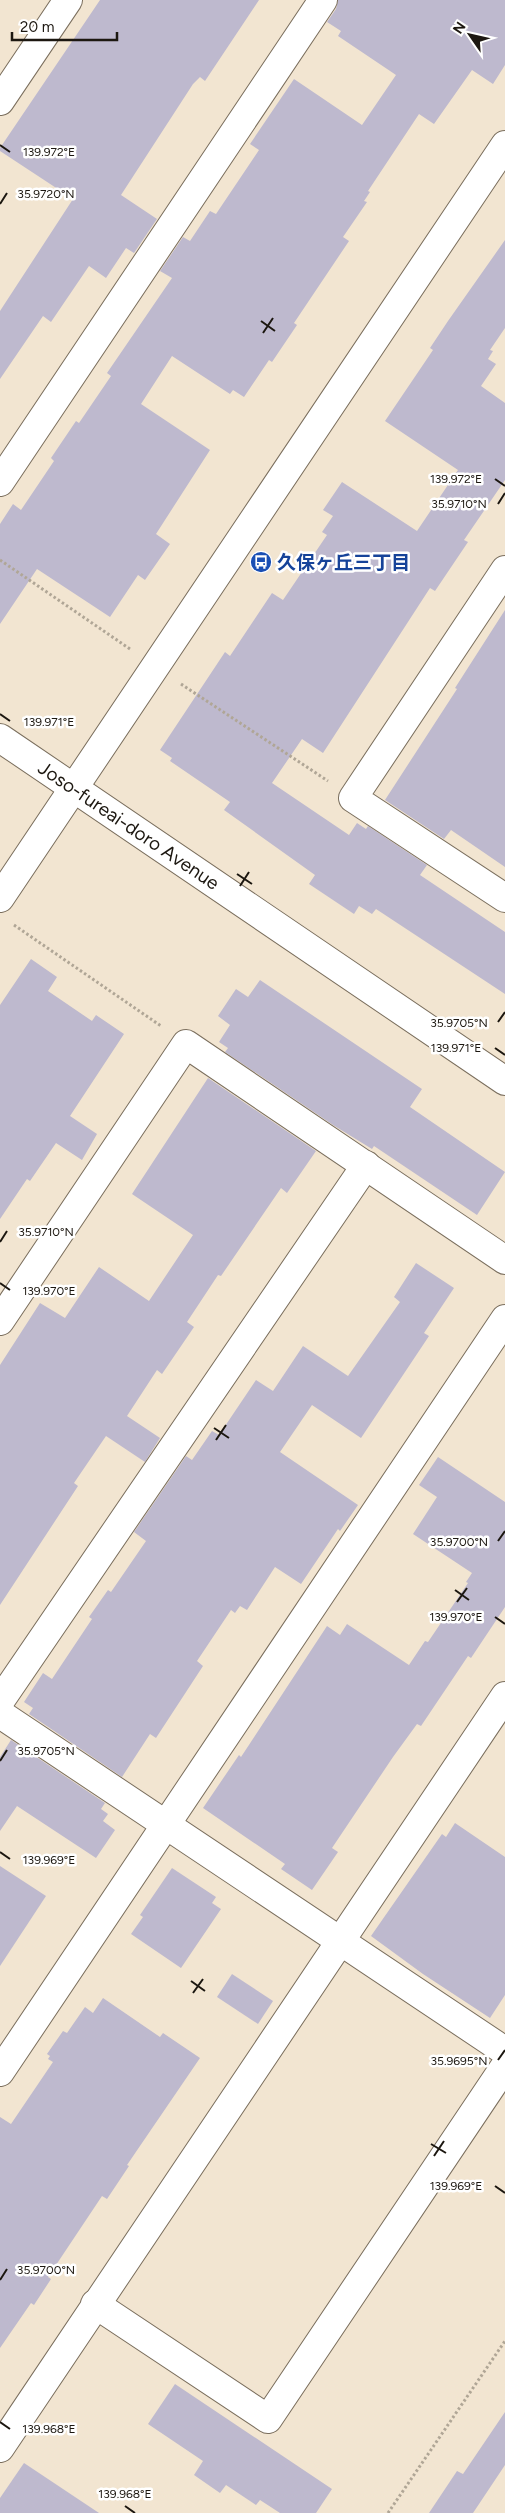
<svg xmlns="http://www.w3.org/2000/svg" width="505" height="2513" font-family="Figtree,'Noto Sans JP',sans-serif">
	<style>
		.building { fill: #beb9ce }
		.lines { fill: none; stroke-linecap: round; stroke-linejoin: round }
		.minor-casing { stroke: #7a6e5d; stroke-width: 30 }
		.path { stroke: #b0a696; stroke-width: 3; stroke-dasharray: 2.5 2.5; stroke-linecap: butt }
		.minor { stroke: #fff; stroke-width: 28 }
		.ticks { fill: none; stroke: #1c1710; stroke-width: 2 }
		.labels { text-anchor: middle; stroke-width: 5; stroke-linejoin: round; paint-order: stroke }
		.transit-label { font-size: 19px; font-weight: bold; fill: #164399; stroke: #fff; text-anchor: start }
		.street-label { font-size: 19px; fill: #1c1710; stroke: #fff }
		.ticks-label { font-size: 12px; text-anchor: middle; fill: #1c1710; stroke: #fff; stroke-width: 5; stroke-linejoin: round; paint-order: stroke }
	</style>
	<rect width="100%" height="100%" fill="#f2e5d1"/>
	<!-- building -->
	<g class="building">
		<polygon points="100,0 259,0 205,81 200,77 193,84 121,195 157,219 134,253 126,248 106,278 89,266 51,322 43,316 0,379 0,311 73,199 0,151 0,148"/>
		<polygon points="338,0 505,0 505,65 493,84 472,70 434,124 419,114 368,191 370,192 364,201 367,202 343,237 349,241 294,323 297,325 272,362 269,360 244,397 233,390 230,394 172,356 141,404 210,450 156,534 170,544 145,580 138,575 110,617 37,569 0,624 0,524 13,504 21,510 54,461 51,458 76,421 79,423 111,376 107,373 172,278 160,271 183,237 190,241 210,211 216,214 259,150 250,144 294,79 362,125 396,75 338,36 341,31 327,22 336,9"/>
		<polygon points="505,240 505,328 490,350 493,351 488,359 496,364 481,386 505,403 505,480 464,540 468,542 435,591 430,588 323,753 302,739 272,783 349,835 357,823 366,829 368,826 427,865 420,875 505,932 505,994 376,909 372,914 359,906 354,914 309,884 315,875 224,810 230,802 170,761 172,758 160,750 225,652 230,656 272,593 283,600 327,535 322,532 333,516 323,510 342,482 417,531 458,470 385,421 433,350 430,348 448,321"/>
		<polygon points="505,610 505,867 451,830 444,839 385,800 457,689 455,688"/>
		<polygon points="31,959 57,977 48,991 92,1021 96,1015 124,1034 70,1116 97,1134 82,1160 56,1143 30,1181 27,1179 0,1219 0,1005"/>
		<polygon points="260,980 422,1089 410,1107 505,1172 477,1215 374,1146 372,1149 333,1125 225,1052 228,1048 219,1042 230,1025 218,1016 236,989 248,997"/>
		<polygon points="208,1078 316,1151 287,1193 281,1188 221,1276 218,1275 187,1322 194,1327 162,1374 157,1370 127,1416 160,1438 145,1462 106,1436 74,1483 78,1486 0,1605 0,1365 40,1303 65,1318 99,1267 149,1301 193,1235 132,1194"/>
		<polygon points="416,1263 454,1288 424,1333 429,1336 361,1438 312,1405 280,1452 358,1505 340,1531 338,1529 301,1584 275,1567 247,1610 240,1606 235,1613 231,1610 197,1661 203,1666 156,1738 150,1734 122,1777 29,1714 33,1708 24,1702 43,1673 52,1679 92,1619 89,1617 108,1590 111,1592 146,1541 134,1532 186,1456 192,1460 212,1431 219,1435 256,1380 273,1391 303,1346 348,1376 400,1302 394,1297"/>
		<polygon points="438,1457 505,1502 505,1607 471,1658 468,1656 421,1726 417,1724 393,1757 332,1848 338,1852 312,1890 281,1869 285,1864 203,1808 239,1755 241,1757 327,1626 340,1635 347,1624 409,1665 425,1641 428,1642 468,1583 466,1582 472,1573 413,1534 437,1497 419,1485"/>
		<polygon points="11,1740 105,1803 101,1809 108,1814 103,1821 115,1830 96,1858 17,1806 0,1831 0,1757"/>
		<polygon points="455,1823 505,1857 505,1995 490,2018 423,1974 371,1936 442,1834 446,1837"/>
		<polygon points="0,1866 46,1896 0,1966"/>
		<polygon points="172,1868 216,1897 212,1903 221,1909 181,1968 131,1934 143,1917 140,1915"/>
		<polygon points="232,1974 273,2001 258,2024 217,1997"/>
		<polygon points="103,1998 160,2037 163,2033 200,2058 127,2165 129,2166 107,2199 102,2196 48,2277 51,2279 34,2305 31,2303 0,2348 0,2117 11,2124 53,2062 48,2059 50,2056 47,2054 63,2031 67,2033 85,2007 93,2013"/>
		<polygon points="175,2384 332,2489 316,2513 280,2513 260,2500 256,2505 226,2485 220,2493 194,2475 203,2461 148,2424"/>
		<polygon points="505,2412 505,2465 473,2513 429,2513 457,2471 463,2474"/>
		<polygon points="24,2463 99,2513 0,2513 0,2498"/>
	</g>
	<g class="lines">
		<!-- minor casing -->
		<g class="minor-casing">
			<g id="minor">
				<polyline points="0,101 68,0"/>
				<polyline points="0,482 323,0"/>
				<polyline points="505,570 353,798 505,898"/>
				<polyline points="0,738 505,1081"/>
				<polyline points="0,898 505,145"/>
				<polyline points="0,1321 186,1044 505,1260"/>
				<polyline points="0,1701 366,1165"/>
				<polyline points="0,1714 505,2051"/>
				<polyline points="0,2072 505,1319"/>
				<polyline points="95,2304 268,2419 505,2066"/>
				<polyline points="0,2448 505,1696"/>
			</g>
		</g>
		<!-- path -->
		<g class="path">
			<polyline points="0,560 130,649"/>
			<polyline points="181,684 328,781"/>
			<polyline points="14,925 161,1026"/>
			<polyline points="388,2513 505,2341"/>
		</g>
		<!-- minor -->
		<use href="#minor" class="minor"/>
	</g>
	<!-- ticks -->
	<path class="ticks" d="M0,145L10,152M0,204L7,193M261,321L275,331M263,333L273,318M495,479L505,486M498,504L505,493M0,714L10,721M237,874L252,884M240,886L249,872M498,1022L505,1012M495,1048L505,1055M0,1242L7,1231M0,1283L10,1290M214,1428L229,1438M216,1440L226,1425M498,1541L505,1531M455,1590L469,1600M457,1602L467,1588M495,1617L505,1624M0,1761L7,1750M0,1852L10,1859M191,1981L205,1991M193,1993L203,1979M498,2060L505,2050M431,2144L446,2153M434,2156L444,2141M495,2186L505,2193M0,2280L7,2269M0,2422L10,2429M125,2506L135,2513"/>
	<!-- icons -->
	<defs>
		<g id="bus-disc" transform="scale(1.125)"><circle r="9.5" fill="#1a4fb4" stroke="#fff"/><path d="M-5-6H5V4H4V6H2V4H-2V6H-4V4H-5ZM-3.5-4V0h7V-4ZM-3.5 1.2v1.5H-2V1.2ZM2 1.2v1.5H3.5V1.2Z" fill="#fff"/></g>
	</defs>
	<g fill-rule="evenodd">
		<use href="#bus-disc" x="261" y="562"/>
	</g>
	<g class="labels">
		<!-- transit labels -->
		<g class="transit-label">
			<text x="277" y="569">久保ヶ丘三丁目</text>
		</g>
		<!-- street labels -->
		<g class="street-label">
			<text transform="translate(129 825) rotate(34)" y="7">Joso-fureai-doro Avenue</text>
		</g>
	</g>
	<g class="ticks-label">
		<text x="49" y="156">139.972°E</text>
		<text x="46" y="198">35.9720°N</text>
		<text x="456" y="483">139.972°E</text>
		<text x="459" y="508">35.9710°N</text>
		<text x="49" y="726">139.971°E</text>
		<text x="459" y="1027">35.9705°N</text>
		<text x="456" y="1052">139.971°E</text>
		<text x="46" y="1236">35.9710°N</text>
		<text x="49" y="1295">139.970°E</text>
		<text x="459" y="1546">35.9700°N</text>
		<text x="456" y="1621">139.970°E</text>
		<text x="46" y="1755">35.9705°N</text>
		<text x="49" y="1864">139.969°E</text>
		<text x="459" y="2065">35.9695°N</text>
		<text x="456" y="2190">139.969°E</text>
		<text x="46" y="2274">35.9700°N</text>
		<text x="49" y="2433">139.968°E</text>
		<text x="125" y="2498">139.968°E</text>
	</g>
	<!-- north arrow -->
	<g transform="translate(470 35) rotate(304)" stroke="#ffffff" stroke-width="4" paint-order="stroke">
	<path d="M0-4L9 19L0 12L-9 19Z" fill="#1c1710"/>
	<text y="-8" font-size="14" font-weight="bold" text-anchor="middle" fill="#1c1710">N</text>
	</g>
	<!-- scale -->
	<path d="M12 32v8h105v-8" fill="none" stroke="#1c1710" stroke-width="2.5"/>
	<text x="20" y="32" font-size="15" fill="#1c1710" stroke="#ffffff" stroke-width="4" paint-order="stroke">20 m</text>
</svg>
